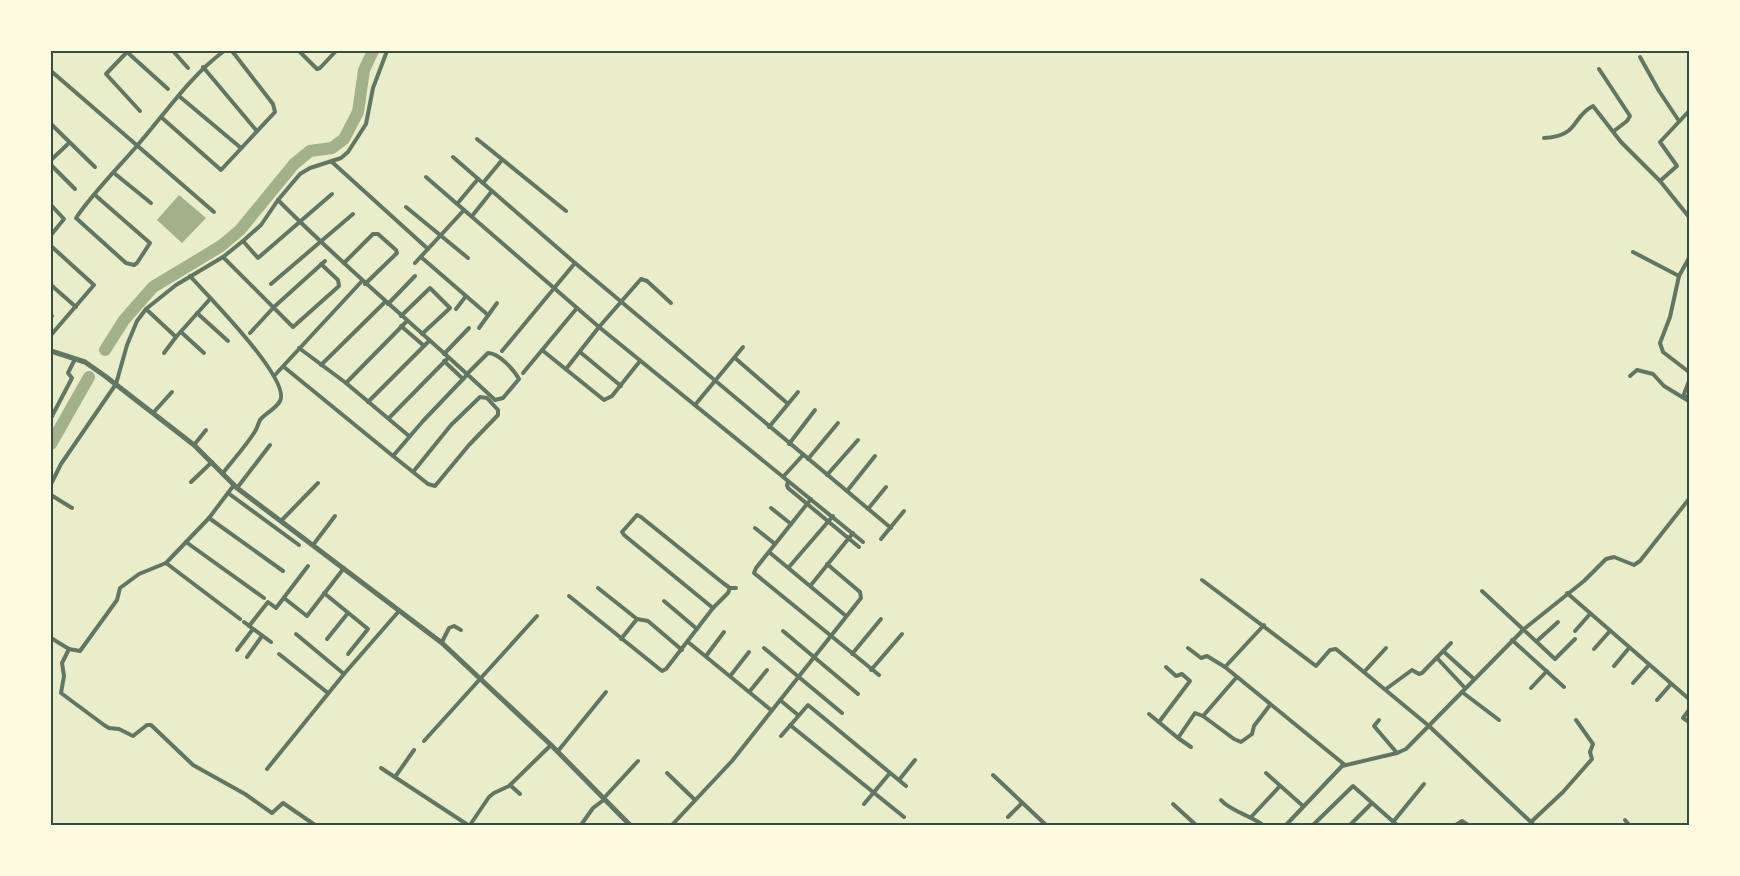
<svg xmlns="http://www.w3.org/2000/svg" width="1740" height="876" font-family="Overpass,sans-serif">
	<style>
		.water { fill: #a3b18a }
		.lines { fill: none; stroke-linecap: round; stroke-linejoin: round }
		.river { stroke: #a3b18a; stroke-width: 12 }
		.minor { stroke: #617663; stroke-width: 4 }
		.tertiary { stroke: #617663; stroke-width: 5 }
		.neatline { fill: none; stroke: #344e41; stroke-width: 2 }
	</style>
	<rect width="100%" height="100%" fill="#e9edc9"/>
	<!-- water -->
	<polygon class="water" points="179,195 206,218 182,243 157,220"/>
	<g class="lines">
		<!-- river -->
		<g class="river">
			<polyline points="105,350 124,320 153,287 221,246 240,230 294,164 310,151 332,148 344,139 358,112 364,70 373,51"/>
			<polyline points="51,444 89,377"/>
		</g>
		<!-- minor -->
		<g class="minor">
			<polyline points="173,51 188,68"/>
			<polyline points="299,51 317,69 320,68 336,51"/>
			<polyline points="127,52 106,74 140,111"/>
			<polyline points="127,52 168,89"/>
			<polyline points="1640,57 1659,91 1679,121"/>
			<polyline points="203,67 256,130"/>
			<polyline points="1599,69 1630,116 1627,121 1614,131"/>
			<polyline points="51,71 214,212"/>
			<polyline points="179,96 241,148"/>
			<polyline points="161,117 221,170 275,112 273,104 232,51"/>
			<polyline points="51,124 95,167"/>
			<path d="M1544,138C1580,136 1571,117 1593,106L1621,142L1660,181L1677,166L1660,142L1689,111"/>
			<polyline points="477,139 566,211"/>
			<polyline points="453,157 575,263 891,528"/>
			<polyline points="51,160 69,143"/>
			<polyline points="332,162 428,249"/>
			<polyline points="51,165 75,189"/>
			<polyline points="114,173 151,203"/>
			<polyline points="426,177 599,327 863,542"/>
			<polyline points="1660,181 1689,217"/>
			<polyline points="483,183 502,160"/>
			<path d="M95,195L150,243L137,263L134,265L126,263L76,218C93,193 116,170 136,147C165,114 189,77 224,51"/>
			<path d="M278,200C347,270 423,332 495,400L503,398L519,379C514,370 499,353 488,353L467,374L465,377L423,421L393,456L284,367"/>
			<polyline points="457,204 478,179"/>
			<polyline points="51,205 64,219 51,235"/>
			<polyline points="406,207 468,258"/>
			<polyline points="472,216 492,191"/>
			<polyline points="243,241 258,258 332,194"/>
			<polyline points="51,246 94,285 51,335"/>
			<polyline points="1633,252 1679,276"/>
			<polyline points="223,257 293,327 339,286 338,280 321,264"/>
			<polyline points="421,257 488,315"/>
			<polyline points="1689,258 1679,276 1670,317 1660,343 1663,352 1689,372"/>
			<polyline points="344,263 373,234 378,234 396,250 397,253 365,284"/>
			<polyline points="415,263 464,210"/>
			<path d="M190,276C206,294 292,380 280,401C276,409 265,413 260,420C258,424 257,429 254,433C245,447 233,460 223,473"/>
			<polyline points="271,284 353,214"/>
			<polyline points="51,285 76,307"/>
			<polyline points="388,304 415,276"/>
			<polyline points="146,309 176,337"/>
			<polyline points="456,309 466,296"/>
			<polyline points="197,313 228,341"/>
			<polyline points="51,316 52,316"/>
			<polyline points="401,316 430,288 450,308 422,334"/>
			<polyline points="401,326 423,345"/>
			<polyline points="479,328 497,303"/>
			<polyline points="181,332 204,353"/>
			<polyline points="250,333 274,307 325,261"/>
			<polyline points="299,348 346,383 409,436"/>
			<polyline points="542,350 604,400 612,396 640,361"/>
			<polyline points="502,351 575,263"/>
			<polyline points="580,352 621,386"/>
			<polyline points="164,353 176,337 210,299"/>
			<polyline points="444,354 469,328"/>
			<polyline points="735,358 787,403"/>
			<polyline points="444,361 463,379"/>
			<polyline points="321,365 385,302"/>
			<polyline points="566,369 599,327 641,279 647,281 671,303"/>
			<polyline points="523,373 577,308"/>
			<polyline points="274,376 362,281"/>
			<polyline points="1630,376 1637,370 1653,374 1664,386 1687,400"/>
			<polyline points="1689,381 1684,394 1689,402"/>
			<polyline points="346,383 407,321"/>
			<polyline points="368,402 429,341"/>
			<polyline points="695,405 743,347"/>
			<polyline points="153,413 172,392"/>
			<polyline points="51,418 72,378 68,373 75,359"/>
			<polyline points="389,418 448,358"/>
			<polyline points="769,427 798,392"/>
			<polyline points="789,444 815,410"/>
			<polyline points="194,445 206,430"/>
			<polyline points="393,456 428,484 435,486 469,445 498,415 498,410 487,398 480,397 451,425 413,472"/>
			<polyline points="808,459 838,423"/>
			<polyline points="827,475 858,440"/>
			<polyline points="783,477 803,455"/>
			<polyline points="191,482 212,462"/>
			<polyline points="788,482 787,485 788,488 859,547"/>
			<polyline points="51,484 61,464 116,384 127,345 137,321 146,309 176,285 223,257 243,241 261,225 278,200 300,174 310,168 341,158 348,152 366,124 373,88 387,51"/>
			<polyline points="234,485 209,518 166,563 240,619"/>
			<polyline points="237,488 270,445"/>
			<polyline points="847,491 875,456"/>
			<polyline points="228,493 299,545"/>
			<polyline points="51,495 72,508"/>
			<polyline points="811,499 756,568 754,573 879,675"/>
			<polyline points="771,508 791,524"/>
			<polyline points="868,509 886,487"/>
			<polyline points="209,518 283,571"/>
			<polyline points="281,521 318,483"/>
			<polyline points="755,528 775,544"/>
			<polyline points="881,539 904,511"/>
			<polyline points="186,542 264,598"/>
			<polyline points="313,545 335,516"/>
			<polyline points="769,552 846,616"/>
			<polyline points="789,567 833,516"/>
			<polyline points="1202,580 1316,666 1330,650 1336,649 1429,726 1534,825"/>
			<polyline points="811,585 853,533"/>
			<polyline points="598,588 637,619 648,621 682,650"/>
			<polyline points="1482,591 1555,659 1575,639"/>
			<polyline points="324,593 368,629 348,654"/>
			<polyline points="1567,593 1689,699"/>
			<polyline points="569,596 662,671 666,669 713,608 728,593 730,588"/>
			<polyline points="284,598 307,616 344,568"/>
			<polyline points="664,601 697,629"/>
			<polyline points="713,608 624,535 622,532 637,515 641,517 723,583 730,588 736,588"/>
			<polyline points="244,622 271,642"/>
			<polyline points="249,626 268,602 276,608 308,566"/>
			<polyline points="783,631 858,694"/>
			<polyline points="1575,631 1590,614"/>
			<polyline points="296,634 344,674"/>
			<polyline points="51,638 69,649 62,663 64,676 61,693 104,725 109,728 119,729 133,736 147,725 151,725 193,765 245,794 272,813 283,803 315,825"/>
			<polyline points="327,639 348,613"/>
			<polyline points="621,639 637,619"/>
			<polyline points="1512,640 1564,687"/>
			<polyline points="1537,641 1558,622"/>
			<polyline points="442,642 449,628 454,626 461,630"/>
			<polyline points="688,642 771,710"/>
			<polyline points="764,648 842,713"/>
			<polyline points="1188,648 1201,658 1207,656 1225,667 1345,765"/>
			<polyline points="69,649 80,651 117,600 120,588 139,574 166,563"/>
			<polyline points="1594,649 1610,631"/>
			<polyline points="237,650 253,629"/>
			<polyline points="1443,651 1474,679"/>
			<polyline points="279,654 328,693"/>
			<polyline points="852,654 881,619"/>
			<polyline points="706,656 724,632"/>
			<polyline points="247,657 262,636"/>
			<polyline points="1437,658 1465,688"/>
			<polyline points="1614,666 1629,648"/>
			<polyline points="1225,667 1264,625"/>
			<polyline points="871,670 902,634"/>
			<polyline points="1364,672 1386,648"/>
			<polyline points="731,675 749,652"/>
			<polyline points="1236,678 1203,716 1234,739 1241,742 1252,734 1254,726 1270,705"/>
			<polyline points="1633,683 1649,665"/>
			<polyline points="1531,688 1547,671"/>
			<polyline points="1386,689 1412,670 1419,674 1422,673 1451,643"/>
			<polyline points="750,691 767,670"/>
			<polyline points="1462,692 1499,720"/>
			<polyline points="780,700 798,715"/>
			<polyline points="1657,700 1671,684"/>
			<polyline points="1689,710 1683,718 1689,722"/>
			<polyline points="1149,714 1178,738 1195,713 1203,716"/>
			<polyline points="1379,720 1374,726 1397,753"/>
			<polyline points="1159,722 1190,681 1182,674 1176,676 1166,667"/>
			<polyline points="790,725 904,817"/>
			<polyline points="781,736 808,705 906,786"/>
			<polyline points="1178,738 1191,747"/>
			<polyline points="424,741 537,616"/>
			<polyline points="558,751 606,692"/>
			<polyline points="381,768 468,825"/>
			<polyline points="267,769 344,674 399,611"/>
			<polyline points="667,773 695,800"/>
			<polyline points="1266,773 1303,806"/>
			<polyline points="993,775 1046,825"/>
			<polyline points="395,777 414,750"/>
			<polyline points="899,780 915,760"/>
			<polyline points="510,785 520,794"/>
			<polyline points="604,798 638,761"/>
			<path d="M1221,800C1230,811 1250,815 1263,825"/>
			<polyline points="864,804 890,773"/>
			<polyline points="1173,804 1196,825"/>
			<polyline points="1252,816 1280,786"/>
			<polyline points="1008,817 1022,803"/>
			<polyline points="1625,820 1629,825"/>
			<polyline points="1393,822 1424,784"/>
			<polyline points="1531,822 1563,792 1592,759 1590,752 1593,744 1576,720"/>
			<polyline points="470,825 489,797 494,793 509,786 551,745"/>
			<polyline points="581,825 593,808 605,799"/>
			<polyline points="672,825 732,761 861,598 860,592 827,564"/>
			<polyline points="1286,825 1342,766 1397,753 1406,749 1524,629 1584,581 1606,559 1614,557 1634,565 1640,561 1689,499"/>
			<polyline points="1313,825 1353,786 1397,825"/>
			<polyline points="1350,825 1372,803"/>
			<polyline points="1456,825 1462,821 1468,825"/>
		</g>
		<!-- tertiary -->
		<polyline class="tertiary" points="51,351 85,362 105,376 194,445 237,488 442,643 551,745 630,825"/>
	</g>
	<!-- border -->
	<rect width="1740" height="876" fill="none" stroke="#fefae0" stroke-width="105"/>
	<rect x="52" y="52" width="1636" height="772" class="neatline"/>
</svg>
